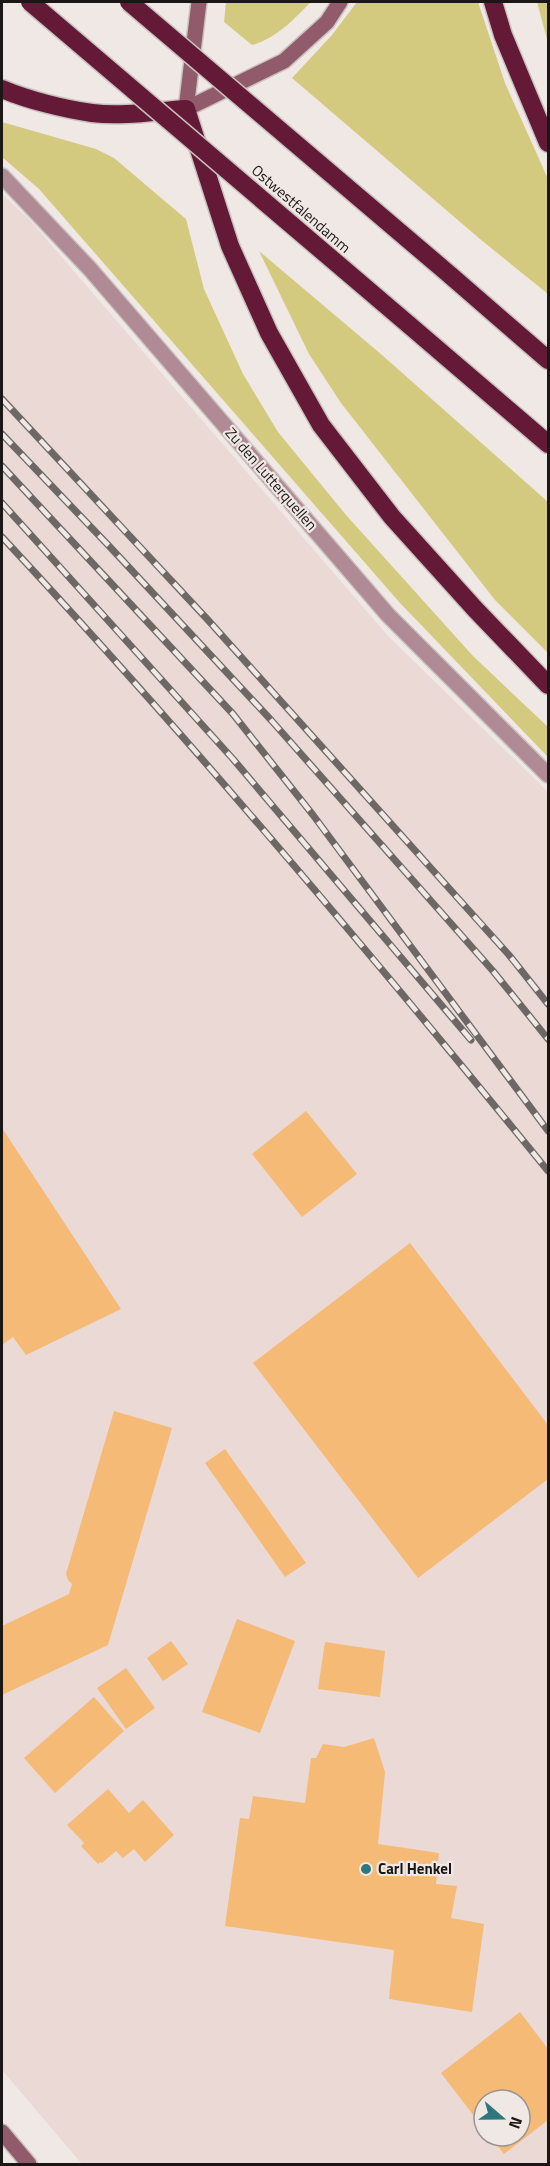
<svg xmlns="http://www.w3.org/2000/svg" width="550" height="2166" font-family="'Titillium Web',sans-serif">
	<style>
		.built { fill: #ead9d4; fill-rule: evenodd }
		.green { fill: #d4ca7f }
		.building { fill: #f6ba77 }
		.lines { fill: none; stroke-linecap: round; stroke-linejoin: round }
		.lane-casing { stroke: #c9c2c0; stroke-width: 18 }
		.secondary-casing { stroke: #c9c2c0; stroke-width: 18 }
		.highway-casing { stroke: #c9c2c0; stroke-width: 21 }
		.lane { stroke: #b08a94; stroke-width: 15 }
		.secondary { stroke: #925b6b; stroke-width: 15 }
		.highway { stroke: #641a36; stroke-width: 18 }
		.rail-casing { stroke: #6d6866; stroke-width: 7 }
		.rail { stroke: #f0e8e5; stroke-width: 4.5; stroke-dasharray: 14; stroke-linecap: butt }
		.highway-bridge-casing { stroke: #c9c2c0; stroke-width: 21; stroke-linecap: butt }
		.highway-bridge { stroke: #641a36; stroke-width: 18 }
		.poi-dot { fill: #2e777d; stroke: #f0e8e5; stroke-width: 2 }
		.labels { text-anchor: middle; stroke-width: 4.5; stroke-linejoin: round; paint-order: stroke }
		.street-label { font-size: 15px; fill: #1a1716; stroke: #f0e8e5 }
		.poi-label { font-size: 15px; font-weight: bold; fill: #1a1716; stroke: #f0e8e5; text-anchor: start }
	</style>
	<rect width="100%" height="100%" fill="#f0e8e5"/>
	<!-- built -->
	<path class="built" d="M2,194L29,219L388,636L548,792V2164H82L2,2070ZM484,2100H520V2136H484Z"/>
	<!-- green -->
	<g class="green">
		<path d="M226,2H311C293,20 277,38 252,45L224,22Z"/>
		<polygon points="357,2 478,2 505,83 548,179 548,294 480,239 292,78 332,35"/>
		<polygon points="537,2 548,2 548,43"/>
		<polygon points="2,122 96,149 114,158 186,219 204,289 243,374 278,432 346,515 473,656 548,727 548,757 400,603 39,189 2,157"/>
		<polygon points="259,251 382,355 548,502 548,653 495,600 341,403 309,354"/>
	</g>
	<!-- building -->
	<g class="building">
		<polygon points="306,1111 357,1174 302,1217 252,1154"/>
		<polygon points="2,1128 121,1309 26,1355 13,1337 2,1345"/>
		<polygon points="410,1243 548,1425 548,1479 418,1578 253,1363"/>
		<polygon points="114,1411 172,1428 108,1645 2,1695 2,1626 69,1594 72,1584 68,1580 66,1574"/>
		<polygon points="225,1449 306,1563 285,1577 205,1463"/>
		<polygon points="237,1619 295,1641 260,1733 202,1712"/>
		<polygon points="171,1641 188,1664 163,1681 147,1658"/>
		<polygon points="325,1642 385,1651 380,1697 318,1689"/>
		<polygon points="126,1668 155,1708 126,1729 97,1688"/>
		<polygon points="94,1697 124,1731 55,1793 24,1758"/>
		<polygon points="374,1738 385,1772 378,1844 439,1853 436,1884 457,1886 451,1918 484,1924 472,2012 389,1999 394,1950 225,1926 240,1818 249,1819 253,1796 305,1803 311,1758 316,1758 323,1744 344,1747"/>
		<polygon points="108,1789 129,1813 143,1800 174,1835 145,1862 134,1849 123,1858 116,1851 102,1863 100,1862 98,1864 81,1846 84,1843 67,1825"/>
		<polygon points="520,2012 548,2049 548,2120 504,2154 490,2136 520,2136 520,2100 484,2100 484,2129 441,2073"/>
	</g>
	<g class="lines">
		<!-- lane casing -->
		<g class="lane-casing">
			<polyline id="lane" points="2,176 90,269 388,615 548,775"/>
		</g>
		<!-- secondary casing -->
		<g class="secondary-casing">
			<g id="secondary">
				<polyline points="186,109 284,61 327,22 340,2"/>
				<polyline points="186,109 199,2"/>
				<polyline points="2,2132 29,2164"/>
			</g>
		</g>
		<!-- highway casing -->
		<g class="highway-casing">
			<g id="highway">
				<polyline points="493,2 503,35 548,143"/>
				<path d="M2,89C28,100 64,109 92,113C123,117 156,111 186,109L230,246L269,333L321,425L392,517L475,609L548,685"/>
				<polyline points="450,275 548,360"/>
				<polyline points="408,324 548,444"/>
			</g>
		</g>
		<!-- lane -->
		<use href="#lane" class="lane"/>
		<!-- secondary -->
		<use href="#secondary" class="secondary"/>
		<!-- highway -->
		<use href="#highway" class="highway"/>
		<!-- rail casing -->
		<g class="rail-casing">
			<g id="rail">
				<polyline points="2,399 208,620 509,955 548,1004"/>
				<polyline points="2,434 110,547 271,720 493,971 548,1039"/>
				<polyline points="2,466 233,714 313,815 548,1131"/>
				<polyline points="2,503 233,759 471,1040"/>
				<path d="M2,537C192,741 372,955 548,1171"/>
			</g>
		</g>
		<!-- rail -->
		<use href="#rail" class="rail"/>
		<!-- highway-bridge casing -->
		<g class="highway-bridge-casing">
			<g id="highway-bridge">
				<polyline points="30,2 408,324"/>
				<polyline points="129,2 450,275"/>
			</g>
		</g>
		<!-- highway-bridge -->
		<use href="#highway-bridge" class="highway-bridge"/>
	</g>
	<!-- markers -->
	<circle class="poi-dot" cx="366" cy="1869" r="6"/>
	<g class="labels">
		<!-- street labels -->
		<g class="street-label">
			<text transform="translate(301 209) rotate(41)" y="5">Ostwestfalendamm</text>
			<text transform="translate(271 479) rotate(49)" y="5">Zu den Lutterquellen</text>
		</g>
		<!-- poi labels -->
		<g class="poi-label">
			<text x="378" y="1874">Carl Henkel</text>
		</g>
	</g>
	<!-- border -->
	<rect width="550" height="2166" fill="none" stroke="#1a1716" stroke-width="6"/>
	<!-- north arrow -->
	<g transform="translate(502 2118) rotate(110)"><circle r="28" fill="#f0e8e5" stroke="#9a9492" stroke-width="1.5"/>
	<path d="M0-4.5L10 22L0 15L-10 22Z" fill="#2e777d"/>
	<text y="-9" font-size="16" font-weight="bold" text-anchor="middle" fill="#1a1716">N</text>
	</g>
</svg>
